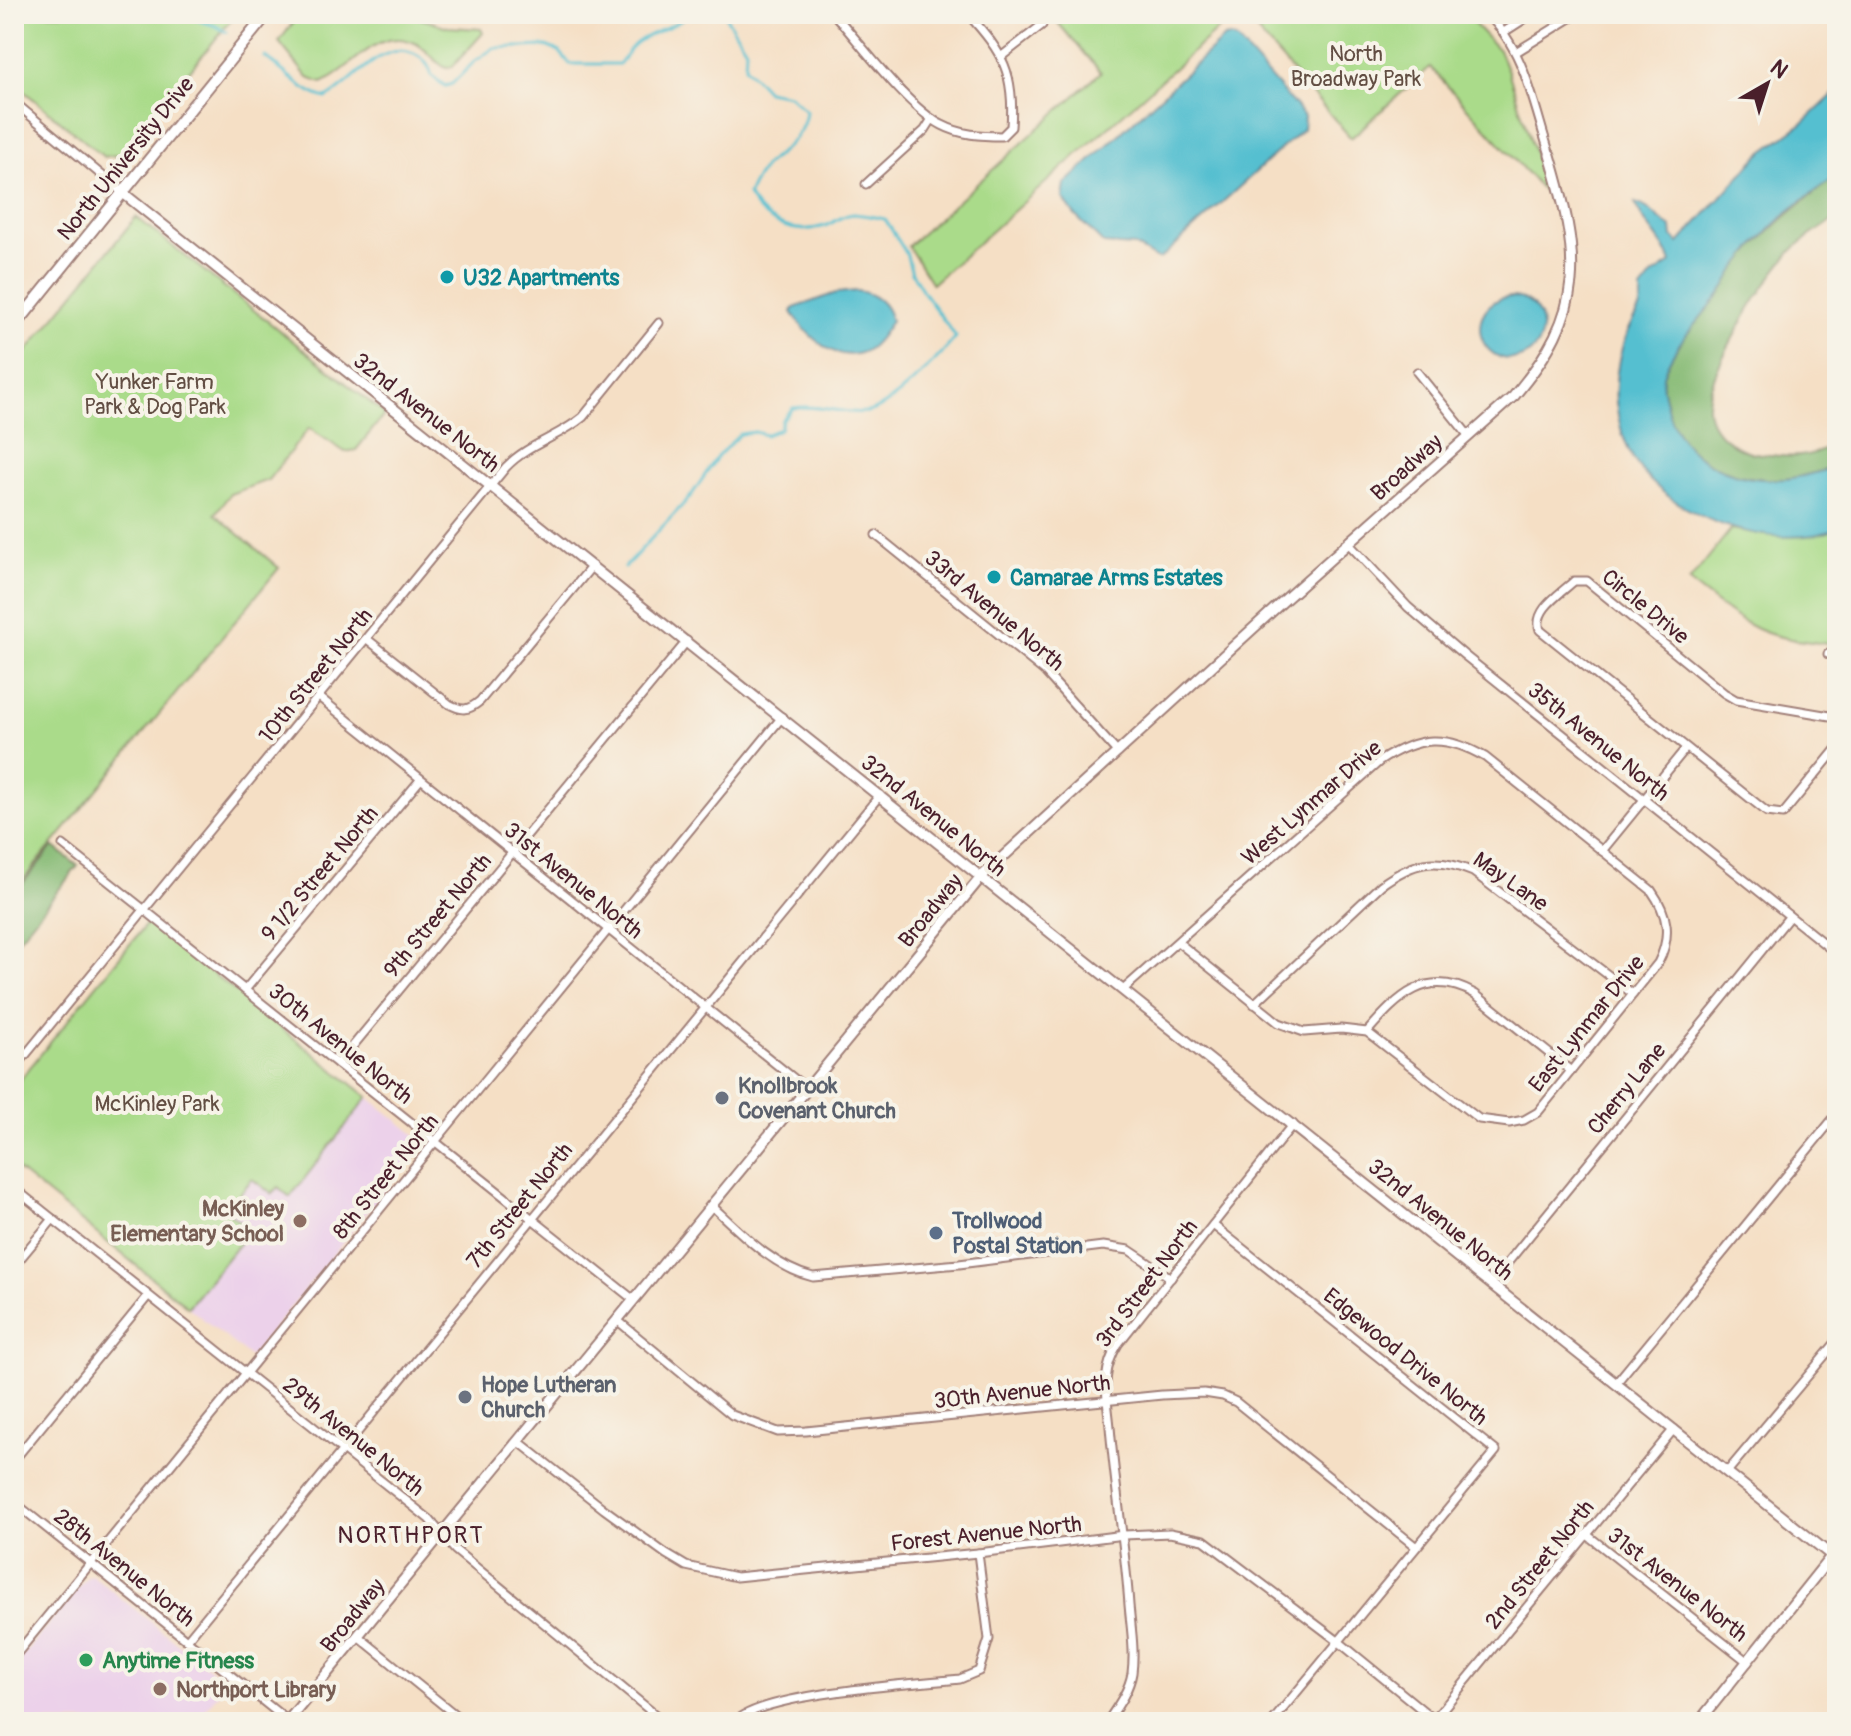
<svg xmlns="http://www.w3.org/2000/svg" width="1851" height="1736" font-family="Pangolin,sans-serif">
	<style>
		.built { fill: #ecd1ea }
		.green { fill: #aadb8a; stroke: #7a7d5a; stroke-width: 2 }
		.forest { fill: #87bb76; stroke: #686d50; stroke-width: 2 }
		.water { fill: #54bfd0; stroke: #4f6f7e; stroke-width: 2 }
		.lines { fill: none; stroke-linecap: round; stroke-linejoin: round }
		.stream { stroke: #54bfd0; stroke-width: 3 }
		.minor-casing { stroke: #a07f78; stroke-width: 11 }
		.tertiary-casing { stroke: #a07f78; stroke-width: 13 }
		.secondary-casing { stroke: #a07f78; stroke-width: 14 }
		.minor { stroke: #fff; stroke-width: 7 }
		.tertiary { stroke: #fff; stroke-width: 9 }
		.secondary { stroke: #fff; stroke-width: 10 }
		.culture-dot { fill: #0f9aa8; stroke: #f7f3e8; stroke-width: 3 }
		.worship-dot { fill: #6b7280; stroke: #f7f3e8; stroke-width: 3 }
		.education-dot { fill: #8d6e63; stroke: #f7f3e8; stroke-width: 3 }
		.service-dot { fill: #5c6f8a; stroke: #f7f3e8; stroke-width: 3 }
		.leisure-dot { fill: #2e9e5b; stroke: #f7f3e8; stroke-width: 3 }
		.labels { text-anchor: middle; stroke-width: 8; stroke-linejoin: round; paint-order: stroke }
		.park-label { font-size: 22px; fill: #624e43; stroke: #f7f3e8 }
		.street-label { font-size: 22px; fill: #4a1f2b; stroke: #f7f3e8 }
		.culture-label { font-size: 22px; font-weight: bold; fill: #0d838f; stroke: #f7f3e8; text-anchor: start }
		.worship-label { font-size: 22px; font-weight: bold; fill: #5b616d; stroke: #f7f3e8; text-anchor: start }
		.education-label { font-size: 22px; font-weight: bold; fill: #785e54; stroke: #f7f3e8; text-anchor: end }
		.service-label { font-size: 22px; font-weight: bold; fill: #4e5e75; stroke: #f7f3e8; text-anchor: start }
		.leisure-label { font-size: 22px; font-weight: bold; fill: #27864d; stroke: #f7f3e8; text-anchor: start }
		.neighbourhood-label { font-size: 24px; letter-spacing: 2px; fill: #4a1f2b; stroke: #f7f3e8 }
	</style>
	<rect width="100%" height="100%" fill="#f7f3e8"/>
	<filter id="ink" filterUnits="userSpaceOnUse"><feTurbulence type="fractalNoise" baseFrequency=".0125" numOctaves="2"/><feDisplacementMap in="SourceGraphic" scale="16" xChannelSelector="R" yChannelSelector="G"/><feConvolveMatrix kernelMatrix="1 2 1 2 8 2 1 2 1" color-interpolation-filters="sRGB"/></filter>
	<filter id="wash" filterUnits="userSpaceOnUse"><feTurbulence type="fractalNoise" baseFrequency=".006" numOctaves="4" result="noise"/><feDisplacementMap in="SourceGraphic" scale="32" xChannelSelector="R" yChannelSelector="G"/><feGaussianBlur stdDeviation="1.8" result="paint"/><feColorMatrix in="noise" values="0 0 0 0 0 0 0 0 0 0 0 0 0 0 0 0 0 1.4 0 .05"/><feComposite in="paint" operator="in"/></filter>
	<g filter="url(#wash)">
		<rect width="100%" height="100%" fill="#f5dfc5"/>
		<!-- built -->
		<g class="built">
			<polygon points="368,1097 418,1137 422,1145 250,1357 188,1307 250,1231 225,1211 252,1178 272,1194 278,1187 290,1197"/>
			<polygon points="92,1575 227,1683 195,1722 14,1722 14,1666 87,1577"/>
		</g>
		<!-- green -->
		<g class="green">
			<polygon points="14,14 236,14 122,154 104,157 14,83"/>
			<path d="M299,14H406L448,27L481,29L483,33L453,66L446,68C434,62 428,50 417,44C377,24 354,69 322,83L308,78L279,42Z"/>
			<polygon points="1050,14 1235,14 932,284 908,246 1101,72"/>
			<polygon points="1242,14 1465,14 1499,50 1508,71 1549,197 1430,67 1351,138"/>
			<polygon points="136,217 385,414 356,450 345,452 309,428 268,480 230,494 215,514 279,568 14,891 14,367"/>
			<path d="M1731,529C1766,535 1803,541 1837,529V645C1811,642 1781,640 1757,629C1732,617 1710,598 1689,582Z"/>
			<polygon points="148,922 368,1097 290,1197 278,1187 272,1194 252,1179 226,1211 250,1230 188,1307 14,1167 14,1087"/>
		</g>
		<!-- forest -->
		<g class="forest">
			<path d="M1837,176V218C1824,227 1809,235 1797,246C1770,271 1709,368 1708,404C1707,431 1737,452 1761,454C1790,458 1811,459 1837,443V467C1820,471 1801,478 1784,479C1734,482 1683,462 1668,411C1665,398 1659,382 1665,370C1678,339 1703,317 1722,291C1727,285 1730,277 1735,270C1763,232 1799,204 1837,176Z"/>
			<polygon points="53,846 78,866 14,945 14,894"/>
		</g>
		<!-- water -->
		<g class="water">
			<polygon points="1231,37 1237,40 1304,116 1303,129 1161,258 1157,259 1135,246 1104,244 1074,214 1063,198 1065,184 1224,38"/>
			<path d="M1837,91V176C1821,188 1803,199 1788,212C1769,229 1750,250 1735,270C1730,277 1727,285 1722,291C1703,317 1678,339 1665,370C1659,382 1665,398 1668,411C1683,462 1734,482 1784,479C1801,478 1820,471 1837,467V529C1772,553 1671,519 1634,460C1624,443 1618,422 1616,402C1614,376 1619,353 1628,330C1636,311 1642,314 1641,290L1653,275L1671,263C1664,240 1644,227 1635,203C1650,206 1658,220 1672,228L1673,237L1679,243L1760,154L1803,123Z"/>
			<path d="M857,291C874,293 887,303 891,321C884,332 873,350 860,353C832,362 805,333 792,312L794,308L836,293Z"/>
			<circle cx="1511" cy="328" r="31"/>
		</g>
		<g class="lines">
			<!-- stream -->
			<g class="stream">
				<polyline points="34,14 40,14"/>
				<polyline points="97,14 124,14"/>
				<polyline points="179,14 216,26 226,32"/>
				<path d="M265,57C285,71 303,93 326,98C354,84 382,36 418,56C426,61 430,67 432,76L445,86L452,84L474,62L494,48L546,46L560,52L570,64H619C627,56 629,47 639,41C656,30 674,27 690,14"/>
				<path d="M624,568L691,496L717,457L740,434L755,432L765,435L780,429L782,420L793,408C822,404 843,415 867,412C889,410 942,354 956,337L924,293L912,273L906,253L885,219C875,217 864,215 854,214C842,214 835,223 825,226C793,236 764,223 748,195C752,186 757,175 764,167C781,150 804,138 806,111L789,95L767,91L745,67L746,49L724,14"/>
			</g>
		</g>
	</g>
	<g filter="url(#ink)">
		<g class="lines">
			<!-- minor casing -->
			<g class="minor-casing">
				<g id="minor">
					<path d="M834,14C861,44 908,108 942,125C961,135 981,136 1002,136L1011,127C1015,73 1003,53 968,14"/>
					<path d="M1487,14C1525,49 1534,107 1550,155"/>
					<polyline points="1504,32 1532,14"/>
					<polyline points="1516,52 1577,14"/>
					<polyline points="1002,56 1042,25"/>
					<polyline points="14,102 123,193"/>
					<polyline points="866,184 925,130 932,119"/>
					<polyline points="1417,372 1468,435"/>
					<polyline points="876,535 1044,671 1118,753"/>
					<polyline points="1349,544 1408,607 1464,655 1837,954"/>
					<path d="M367,639L449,704C462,711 468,711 480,701L592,566"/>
					<polyline points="1828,654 1837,656"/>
					<polyline points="319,697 807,1089"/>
					<path d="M1837,719L1830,716L1736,700L1724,693L1587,581H1574C1560,594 1533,610 1540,630L1767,812L1783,814L1837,748"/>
					<polyline points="63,845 634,1300"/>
					<polyline points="1602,851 1686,748"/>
					<path d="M1124,989L1380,761C1418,736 1446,734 1485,757L1651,890C1668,914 1672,936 1658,963L1538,1112L1524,1120L1509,1123L1479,1119L1367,1032L1341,1029L1304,1032L1279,1023L1179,943"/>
					<polyline points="245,990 420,780"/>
					<path d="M1254,1004L1381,885C1413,862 1435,856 1473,872L1633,994"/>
					<path d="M1367,1032C1399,996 1426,967 1475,994L1571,1071"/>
					<polyline points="338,1064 687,641"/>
					<path d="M14,1069L506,467C528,444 559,437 583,417L659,323"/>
					<polyline points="14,1188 429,1519 455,1550 664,1722"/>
					<path d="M711,1205C740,1232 774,1268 813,1277L959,1264L1103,1246L1129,1250L1171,1278"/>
					<polyline points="1213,1225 1496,1451 1272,1722"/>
					<polyline points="14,1266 53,1219"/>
					<polyline points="1491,1283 1789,917"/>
					<polyline points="617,1320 732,1415 778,1432 806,1431 1162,1395 1204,1393 1223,1396 1236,1402 1415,1546"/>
					<polyline points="1617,1382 1837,1114"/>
					<polyline points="518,1441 604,1509 666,1554 686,1566 736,1577 978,1553 1124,1535 1170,1533 1204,1540 1338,1641 1437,1722"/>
					<polyline points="14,1460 148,1296"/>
					<polyline points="1727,1472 1837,1341"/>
					<polyline points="14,1502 288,1721"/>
					<polyline points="1586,1534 1748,1662"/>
					<polyline points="358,1636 464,1722"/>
					<polyline points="187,1640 880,795"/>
					<polyline points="14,1657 782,717"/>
					<path d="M735,1722C762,1693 914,1684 960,1679L979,1671L989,1639L978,1553"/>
					<path d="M1107,1722C1117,1707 1129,1691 1132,1673C1135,1650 1131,1628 1129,1605C1125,1546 1115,1487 1110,1427C1107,1395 1100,1373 1118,1344L1293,1124"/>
					<polyline points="1432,1722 1674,1429"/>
				</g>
			</g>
			<!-- tertiary casing -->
			<g class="tertiary-casing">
				<g id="tertiary">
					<polyline points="123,193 1832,1556"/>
					<path d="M287,1722L982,876L1281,603L1514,396C1588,309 1580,258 1550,155"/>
					<polyline points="1699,1722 1837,1549"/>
				</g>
			</g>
			<!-- secondary casing -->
			<g class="secondary-casing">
				<polyline id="secondary" points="14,327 267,14"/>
			</g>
			<!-- minor -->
			<use href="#minor" class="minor"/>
			<!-- tertiary -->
			<use href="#tertiary" class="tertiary"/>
			<!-- secondary -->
			<use href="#secondary" class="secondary"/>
		</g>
	</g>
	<!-- markers -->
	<g class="culture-dot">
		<circle cx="447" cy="277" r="8"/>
		<circle cx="994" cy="577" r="8"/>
	</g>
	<g class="worship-dot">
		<circle cx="722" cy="1098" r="8"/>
		<circle cx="465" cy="1397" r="8"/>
	</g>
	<g class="education-dot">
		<circle cx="300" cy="1221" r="8"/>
		<circle cx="160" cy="1689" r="8"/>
	</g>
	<circle class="service-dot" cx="936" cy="1233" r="8"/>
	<circle class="leisure-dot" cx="86" cy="1660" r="8"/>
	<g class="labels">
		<!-- park labels -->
		<g class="park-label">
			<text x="1356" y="61">North<tspan x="1356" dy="25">Broadway Park</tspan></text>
			<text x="155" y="389">Yunker Farm<tspan x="155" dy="25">Park &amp; Dog Park</tspan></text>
			<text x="157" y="1111">McKinley Park</text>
		</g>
		<!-- street labels -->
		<g class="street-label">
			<text transform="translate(125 158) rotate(-51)" y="8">North University Drive</text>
			<text transform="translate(427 412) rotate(38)" y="8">32nd Avenue North</text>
			<text transform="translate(1406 467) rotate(-42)" y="8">Broadway</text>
			<text transform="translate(1646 606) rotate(39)" y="8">Circle Drive</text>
			<text transform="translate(995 610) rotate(40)" y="8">33rd Avenue North</text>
			<text transform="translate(315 675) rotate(-51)" y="8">10th Street North</text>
			<text transform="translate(1599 741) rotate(39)" y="8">35th Avenue North</text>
			<text transform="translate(1311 802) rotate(-41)" y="8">West Lynmar Drive</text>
			<text transform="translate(934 815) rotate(39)" y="8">32nd Avenue North</text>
			<text transform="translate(319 873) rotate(-50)" y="8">9 1/2 Street North</text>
			<text transform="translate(574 880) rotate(39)" y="8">31st Avenue North</text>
			<text transform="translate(1511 881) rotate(35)" y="8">May Lane</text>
			<text transform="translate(930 910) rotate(-51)" y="8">Broadway</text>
			<text transform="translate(437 915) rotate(-50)" y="8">9th Street North</text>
			<text transform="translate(1586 1023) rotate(-51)" y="8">East Lynmar Drive</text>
			<text transform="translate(341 1043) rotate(39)" y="8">30th Avenue North</text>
			<text transform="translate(1626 1088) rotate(-51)" y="8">Cherry Lane</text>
			<text transform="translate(385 1176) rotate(-51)" y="8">8th Street North</text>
			<text transform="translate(519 1205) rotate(-51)" y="8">7th Street North</text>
			<text transform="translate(1441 1219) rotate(39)" y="8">32nd Avenue North</text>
			<text transform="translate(1146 1283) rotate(-53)" y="8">3rd Street North</text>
			<text transform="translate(1406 1356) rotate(39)" y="8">Edgewood Drive North</text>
			<text transform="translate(1022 1391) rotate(-6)" y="8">30th Avenue North</text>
			<text transform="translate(354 1436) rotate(39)" y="8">29th Avenue North</text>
			<text transform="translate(986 1533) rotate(-6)" y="8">Forest Avenue North</text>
			<text transform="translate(1539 1564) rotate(-51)" y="8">2nd Street North</text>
			<text transform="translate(125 1567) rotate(39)" y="8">28th Avenue North</text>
			<text transform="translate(1678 1584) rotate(38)" y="8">31st Avenue North</text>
			<text transform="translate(352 1615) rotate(-51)" y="8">Broadway</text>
		</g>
		<!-- culture labels -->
		<g class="culture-label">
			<text x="463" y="285">U32 Apartments</text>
			<text x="1010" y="585">Camarae Arms Estates</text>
		</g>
		<!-- worship labels -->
		<g class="worship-label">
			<text x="738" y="1093">Knollbrook<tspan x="738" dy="25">Covenant Church</tspan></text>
			<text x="481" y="1392">Hope Lutheran<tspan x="481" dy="25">Church</tspan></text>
		</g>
		<!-- education labels -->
		<g class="education-label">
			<text x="284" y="1216">McKinley<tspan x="284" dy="25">Elementary School</tspan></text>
			<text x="176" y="1697" text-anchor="start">Northport Library</text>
		</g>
		<!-- service labels -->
		<g class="service-label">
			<text x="952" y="1228">Trollwood<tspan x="952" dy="25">Postal Station</tspan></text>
		</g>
		<!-- leisure labels -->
		<g class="leisure-label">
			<text x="102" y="1668">Anytime Fitness</text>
		</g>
		<!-- neighbourhood labels -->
		<g class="neighbourhood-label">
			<text x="411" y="1543">NORTHPORT</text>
		</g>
	</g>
	<!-- margin -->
	<rect width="1851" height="1736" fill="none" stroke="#f7f3e8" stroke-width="48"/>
	<!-- north arrow -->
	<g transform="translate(1767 84) rotate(39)" stroke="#f7f3e8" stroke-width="6" paint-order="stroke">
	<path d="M0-6L14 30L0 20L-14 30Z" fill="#4a1f2b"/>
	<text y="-12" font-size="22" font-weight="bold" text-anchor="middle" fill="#4a1f2b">N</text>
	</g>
</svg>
